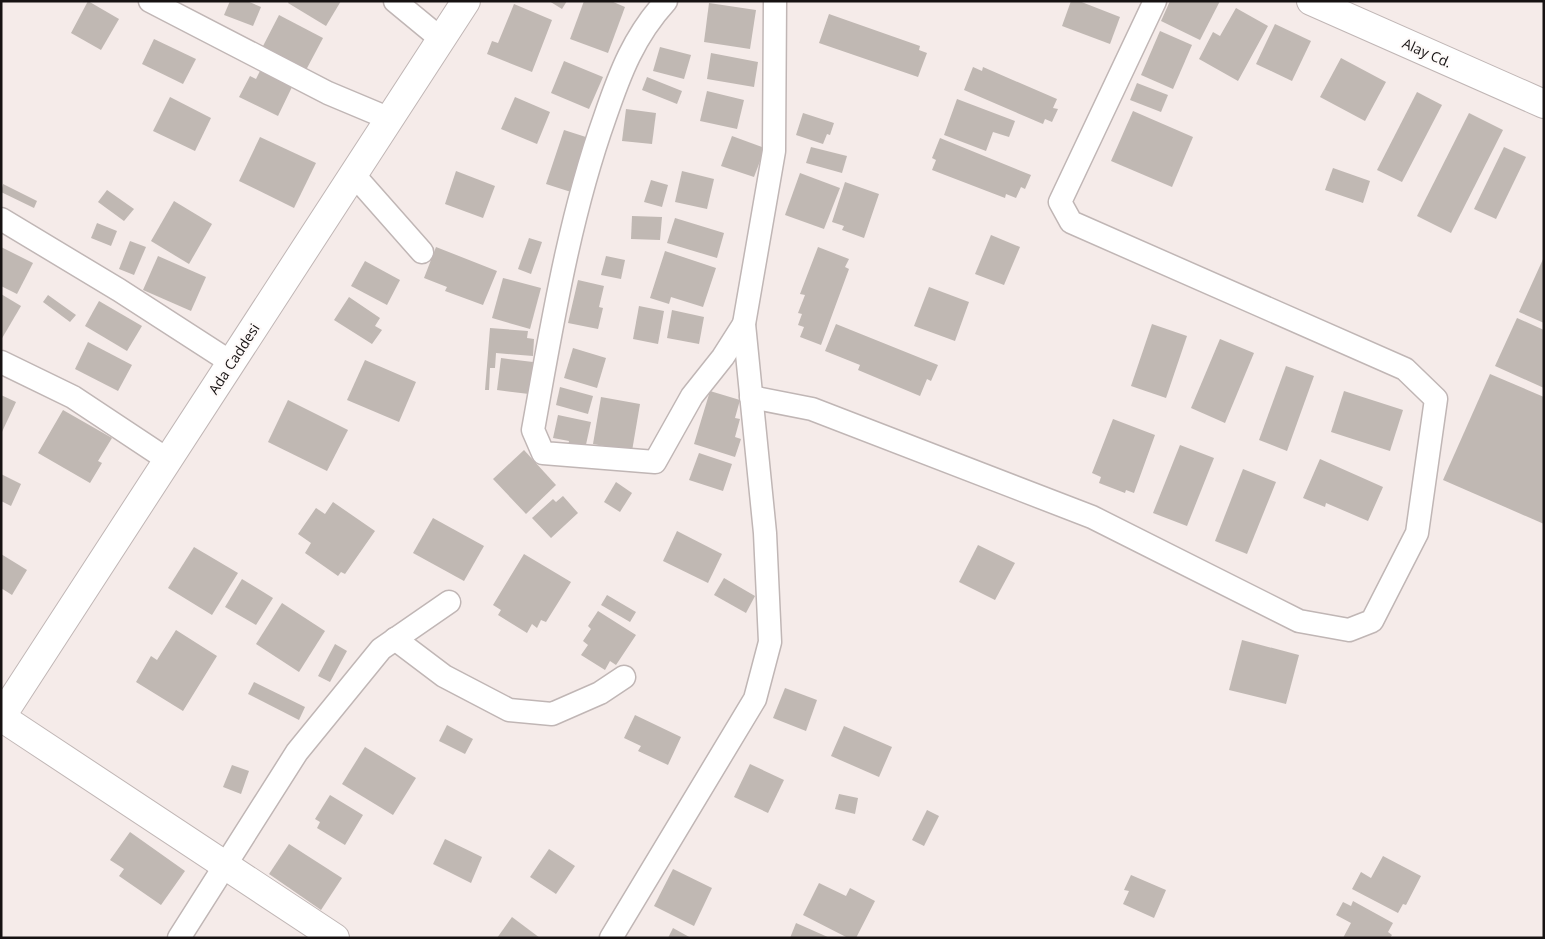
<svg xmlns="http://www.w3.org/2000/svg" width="1545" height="939" font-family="'Open Sans',sans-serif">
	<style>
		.building { fill: #c0b8b3 }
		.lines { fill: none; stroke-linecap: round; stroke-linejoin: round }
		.minor-casing { stroke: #c0b6b5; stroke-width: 25 }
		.tertiary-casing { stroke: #c0b6b5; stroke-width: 30 }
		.secondary-casing { stroke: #c0b6b5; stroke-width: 30 }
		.minor { stroke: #fff; stroke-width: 22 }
		.tertiary { stroke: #fff; stroke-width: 28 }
		.secondary { stroke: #fff; stroke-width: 28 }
		.labels { text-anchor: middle; stroke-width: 4.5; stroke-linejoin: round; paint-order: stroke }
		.street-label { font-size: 14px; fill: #161212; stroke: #fefaf9 }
	</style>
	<rect width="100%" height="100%" fill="#f5ebe9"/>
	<!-- building -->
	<g class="building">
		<polygon points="88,1 119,19 101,50 71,33"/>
		<polygon points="230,1 247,1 261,7 253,26 224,15"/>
		<polygon points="289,1 341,1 326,26 288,3"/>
		<polygon points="549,1 567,1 562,9"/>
		<polygon points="584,1 611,1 625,7 608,53 570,39"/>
		<polygon points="1071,1 1079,1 1120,17 1110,44 1062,26"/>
		<polygon points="1170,1 1220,1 1200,40 1161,21"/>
		<polygon points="709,3 756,10 750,49 704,42"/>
		<polygon points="514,4 552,20 532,72 487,54 492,41 498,43"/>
		<polygon points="1236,8 1268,26 1238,81 1199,59 1213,32 1220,36"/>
		<polygon points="829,14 920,46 919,50 927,53 918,77 819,43"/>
		<polygon points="279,15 323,38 306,70 262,48"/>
		<polygon points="1275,24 1311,41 1292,81 1256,64"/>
		<polygon points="1160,31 1192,45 1173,89 1141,75"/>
		<polygon points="154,39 196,59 183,84 142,64"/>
		<polygon points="660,47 691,55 684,79 653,71"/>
		<polygon points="711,53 758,62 754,87 707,79"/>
		<polygon points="1341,58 1386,82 1365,121 1320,97"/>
		<polygon points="564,61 603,77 589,109 551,93"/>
		<polygon points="973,67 982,71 983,67 1057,99 1053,108 1058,109 1052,122 1045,119 1043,124 964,90"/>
		<polygon points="260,71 292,87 278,116 239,97 250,76 256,79"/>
		<polygon points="647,77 682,91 677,104 642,90"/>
		<polygon points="1137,83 1168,95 1161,112 1130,100"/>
		<polygon points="707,91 744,100 737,129 700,121"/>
		<polygon points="1417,92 1442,105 1402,182 1377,170"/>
		<polygon points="170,97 211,118 195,151 153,131"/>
		<polygon points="515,97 550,112 537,144 501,129"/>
		<polygon points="957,99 1015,121 1009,137 993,132 986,151 944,135"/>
		<polygon points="626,109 656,113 652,144 622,141"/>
		<polygon points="1133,111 1193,137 1172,187 1111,161"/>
		<polygon points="803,113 834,123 830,135 827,134 823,144 796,135"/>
		<polygon points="1469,113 1503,130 1451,233 1417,216"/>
		<polygon points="564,130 589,138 571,192 546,184"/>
		<polygon points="732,136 765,148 754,177 721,166"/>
		<polygon points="260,137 316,163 294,208 239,181"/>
		<polygon points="940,138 1031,175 1025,189 1021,187 1016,198 1006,194 1005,198 932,170 936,160 932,158"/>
		<polygon points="811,147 847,156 842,173 806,163"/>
		<polygon points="1504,147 1526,157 1496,219 1474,209"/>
		<polygon points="1333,168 1370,181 1363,203 1325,190"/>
		<polygon points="456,171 495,186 483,218 445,204"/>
		<polygon points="682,171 714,179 707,209 675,202"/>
		<polygon points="800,173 840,188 824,229 785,215"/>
		<polygon points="651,180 668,185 662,207 644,202"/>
		<polygon points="845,182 879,194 864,238 842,230 844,226 832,222"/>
		<polygon points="3,184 37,201 34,208 1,192"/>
		<polygon points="107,190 134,209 124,221 98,202"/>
		<polygon points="174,201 212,224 189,264 151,241"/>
		<polygon points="632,216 662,217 660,240 631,239"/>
		<polygon points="675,218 724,233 717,258 667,243"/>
		<polygon points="97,223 117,231 111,246 91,238"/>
		<polygon points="991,235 1020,247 1004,285 975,274"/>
		<polygon points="529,238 542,242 531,274 518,269"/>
		<polygon points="130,241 146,247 134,275 119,269"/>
		<polygon points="1,247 33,263 17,294 1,286"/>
		<polygon points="436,247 497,271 483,305 445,291 447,287 424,278"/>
		<polygon points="818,247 849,259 845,267 849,269 821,345 800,337 804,327 798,325 802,314 798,313 805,295 800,294"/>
		<polygon points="665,251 716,268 703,307 671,297 669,304 650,298"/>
		<polygon points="158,256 206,277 191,311 143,290"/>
		<polygon points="606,256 625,260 621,279 601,275"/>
		<polygon points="1544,257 1544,323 1519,312"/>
		<polygon points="365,261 400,280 387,305 351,286"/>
		<polygon points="503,278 541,288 530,329 492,318"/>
		<polygon points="578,280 604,286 599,307 603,308 598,329 568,323"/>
		<polygon points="929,287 969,302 955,341 914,326"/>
		<polygon points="1,294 21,306 1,340"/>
		<polygon points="48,295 76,315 70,322 43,302"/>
		<polygon points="349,297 380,318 375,326 382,330 372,344 334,320"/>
		<polygon points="99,301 142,326 127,351 85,326"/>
		<polygon points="639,306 664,311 658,344 633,339"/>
		<polygon points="672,310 704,317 699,344 667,338"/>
		<polygon points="1517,318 1544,330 1544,388 1495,366"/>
		<polygon points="836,324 938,365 931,381 927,379 920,396 858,370 860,365 825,351"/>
		<polygon points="1152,324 1187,336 1166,398 1131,386"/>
		<polygon points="490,328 528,331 527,338 534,339 533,356 496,353 495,368 490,368 489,390 485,390"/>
		<polygon points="1220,339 1254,353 1225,423 1191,408"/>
		<polygon points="88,342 132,365 118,391 75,369"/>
		<polygon points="573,348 606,358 597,388 564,378"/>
		<polygon points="501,358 533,362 529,394 497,390"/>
		<polygon points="365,360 416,382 399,422 347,400"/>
		<polygon points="1286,366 1314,376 1287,451 1259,440"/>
		<polygon points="1490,374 1544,397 1544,524 1443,480"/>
		<polygon points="560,387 593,396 588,414 556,405"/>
		<polygon points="710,391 740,400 735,418 740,419 735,437 741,439 735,457 694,444"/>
		<polygon points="1344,391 1403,410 1390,451 1331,432"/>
		<polygon points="1,395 16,402 1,434"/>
		<polygon points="601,397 640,404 632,451 593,444"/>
		<polygon points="288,400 348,430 327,471 268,442"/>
		<polygon points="63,410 112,438 98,461 102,463 90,483 38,453"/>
		<polygon points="558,415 591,422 585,449 568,446 569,441 553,438"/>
		<polygon points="1113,419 1155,435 1134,493 1126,490 1125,493 1099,483 1101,477 1092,473"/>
		<polygon points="1180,445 1214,458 1187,526 1153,513"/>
		<polygon points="524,450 556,485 526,514 493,479"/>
		<polygon points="699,453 732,464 723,491 689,480"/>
		<polygon points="1320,459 1383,487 1368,521 1326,503 1325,507 1303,498"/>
		<polygon points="1243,469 1276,482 1247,554 1215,541"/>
		<polygon points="1,474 21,484 11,506 1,501"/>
		<polygon points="616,482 632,493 620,512 604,502"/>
		<polygon points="563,496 578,513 551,538 532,518 553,499 556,502"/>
		<polygon points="333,502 375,531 345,574 341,572 338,576 305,553 311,543 298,534 316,508 325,514"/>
		<polygon points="433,518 484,546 464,581 413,553"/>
		<polygon points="677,531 722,554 708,583 663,561"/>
		<polygon points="978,545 1015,563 995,600 959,582"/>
		<polygon points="194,547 238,573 212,615 168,588"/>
		<polygon points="1,554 27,570 12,595 1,588"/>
		<polygon points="524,554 571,582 546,622 541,620 537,628 532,624 527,633 498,615 501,610 493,605"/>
		<polygon points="724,578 755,596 746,613 714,595"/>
		<polygon points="242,579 273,598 256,625 225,607"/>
		<polygon points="607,595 636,612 630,622 601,605"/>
		<polygon points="282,603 325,631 299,672 256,644"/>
		<polygon points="598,611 636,635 616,665 610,661 605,670 581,655 588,645 583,641 591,629 588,626"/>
		<polygon points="176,630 217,656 183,711 136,682 151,656 157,660"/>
		<polygon points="1242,640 1299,655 1286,704 1229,690"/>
		<polygon points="335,644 347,651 330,682 318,676"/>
		<polygon points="254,682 305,707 299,720 248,694"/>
		<polygon points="785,688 817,700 806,731 773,718"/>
		<polygon points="635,715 681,737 668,765 638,751 641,746 624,738"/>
		<polygon points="447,725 473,739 465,754 439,741"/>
		<polygon points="844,726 892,747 879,777 831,756"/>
		<polygon points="365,747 416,778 393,815 342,784"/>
		<polygon points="750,764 784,780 768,813 734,797"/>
		<polygon points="232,765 249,771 241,794 223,787"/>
		<polygon points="839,794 858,798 855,814 835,809"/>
		<polygon points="330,795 363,815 345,845 317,828 320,822 315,819"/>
		<polygon points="927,810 939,816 924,846 912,840"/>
		<polygon points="130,832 185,871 161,905 119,876 124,869 110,860"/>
		<polygon points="445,839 482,857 471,883 433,864"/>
		<polygon points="289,844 342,878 321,910 269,874"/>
		<polygon points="549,849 575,866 556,894 530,877"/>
		<polygon points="1383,856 1421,876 1406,905 1403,904 1398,913 1352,889 1361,872 1371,878"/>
		<polygon points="673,869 712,888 694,926 654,906"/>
		<polygon points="1131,875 1166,890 1154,918 1123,904 1129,891 1124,890"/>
		<polygon points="819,883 846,896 850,888 875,901 856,938 848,938 803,915"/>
		<polygon points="1353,901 1393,923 1388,932 1392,935 1390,938 1343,938 1351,923 1336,915 1343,902 1351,906"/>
		<polygon points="512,917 540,938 497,938"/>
		<polygon points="796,923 830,938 790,938"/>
		<polygon points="673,928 691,938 668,938"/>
	</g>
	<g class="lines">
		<!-- minor casing -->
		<g class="minor-casing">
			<g id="minor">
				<polyline points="150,1 328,93 390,119"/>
				<polyline points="395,1 441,39"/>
				<path d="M666,1C634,36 620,73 605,117C569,218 552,325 533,430L543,453L655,462L692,396L723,357L744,324"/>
				<polyline points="354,175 422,252"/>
				<polyline points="1,219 119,290 232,363"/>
				<polyline points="1,362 73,397 168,460"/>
				<polyline points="751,397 812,409 1092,517 1299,621 1349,630 1372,621 1417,533 1436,399 1405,369 1071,222 1060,202 1155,1"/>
				<polyline points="395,639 444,676 509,710 552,714 600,693 624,677"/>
				<polyline points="179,938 297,752 381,649 449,602"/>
				<polyline points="611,938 755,699 770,642 765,533 744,324 774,151 775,1"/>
			</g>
		</g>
		<!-- tertiary casing -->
		<g class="tertiary-casing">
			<g id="tertiary">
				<polyline points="1311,1 1544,104"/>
				<polyline points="1,717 335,938"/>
			</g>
		</g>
		<!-- secondary casing -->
		<g class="secondary-casing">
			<polyline id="secondary" points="1,717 466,1"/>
		</g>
		<!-- minor -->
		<use href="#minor" class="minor"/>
		<!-- tertiary -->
		<use href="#tertiary" class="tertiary"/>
		<!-- secondary -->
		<use href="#secondary" class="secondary"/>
	</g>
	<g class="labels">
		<!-- street labels -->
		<g class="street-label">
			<text transform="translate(1427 53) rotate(24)" y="5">Alay Cd.</text>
			<text transform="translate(234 359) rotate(-57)" y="5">Ada Caddesi</text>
		</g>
	</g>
	<!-- border -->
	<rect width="1545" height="939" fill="none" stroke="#161212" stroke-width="5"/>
</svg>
